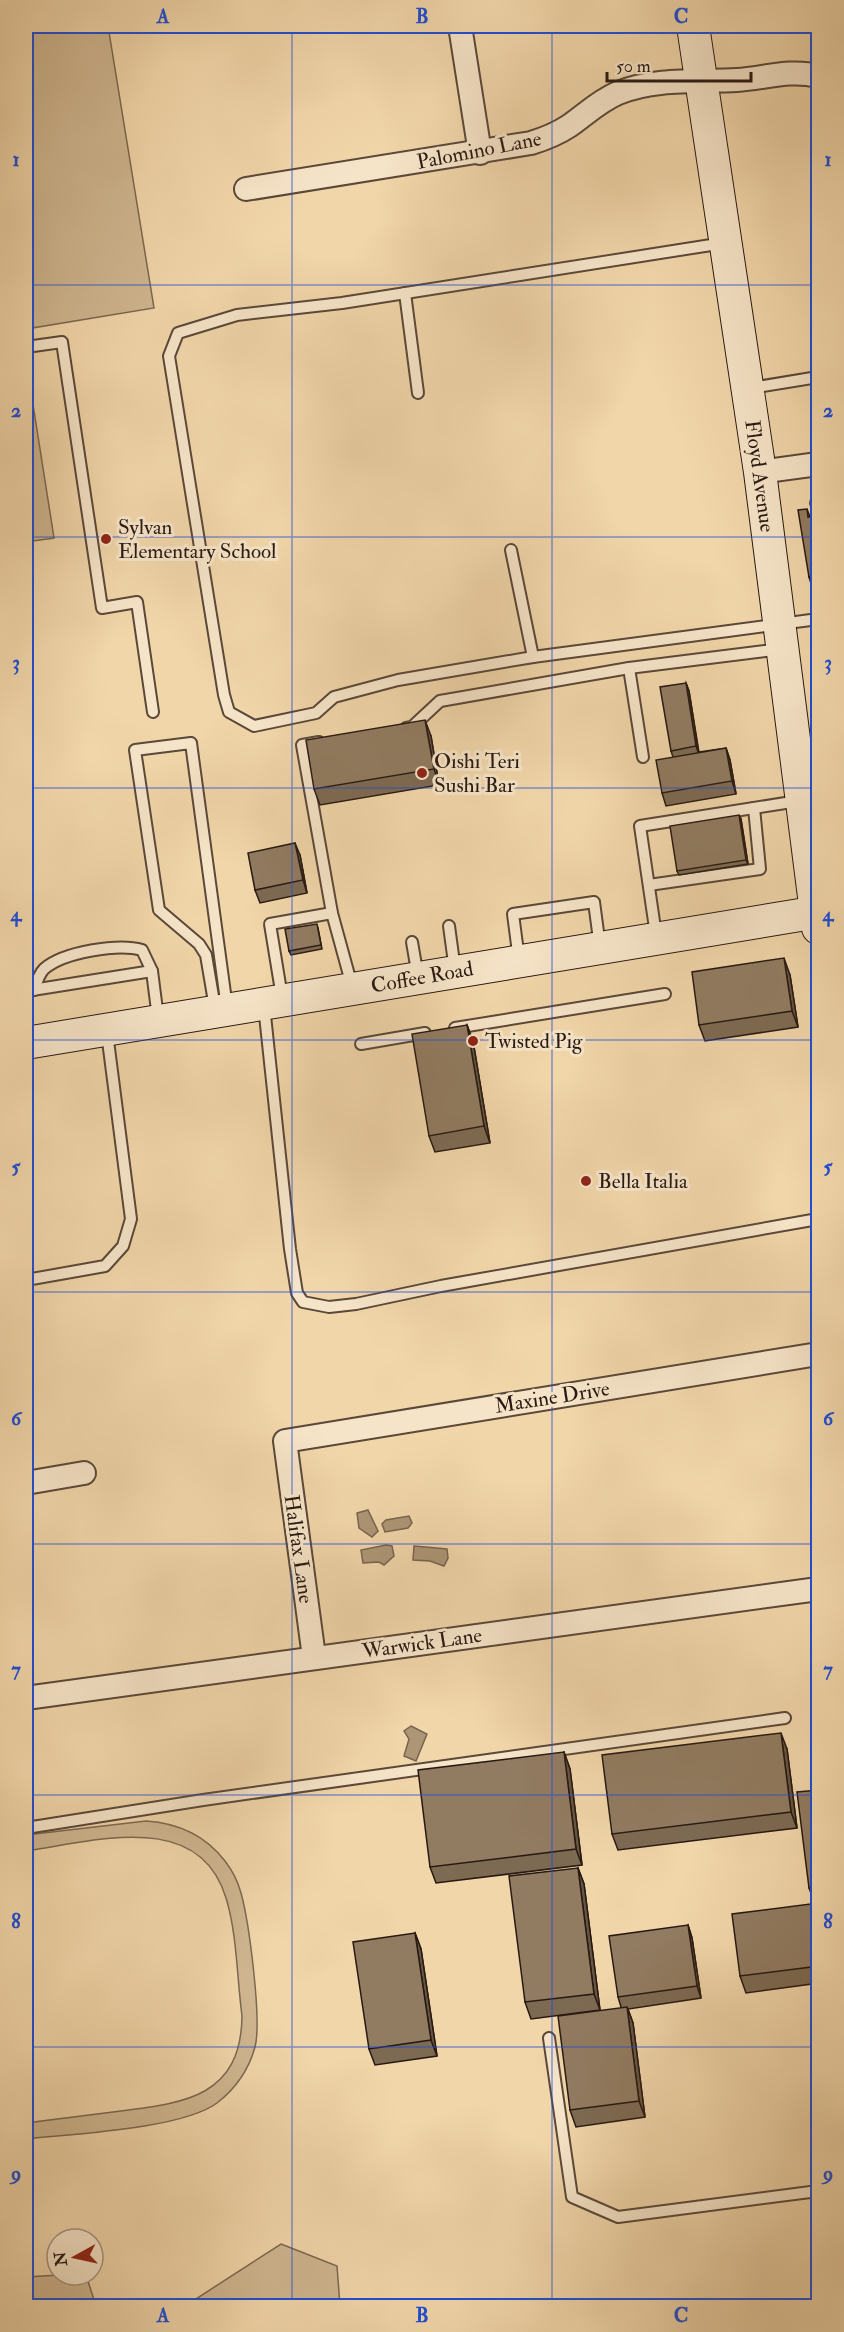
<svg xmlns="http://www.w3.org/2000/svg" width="844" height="2332" font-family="'IM FELL Double Pica',serif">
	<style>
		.green { fill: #cfb690; stroke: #7c6851; stroke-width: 1.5 }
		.water { fill: #ad9676; stroke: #78644e; stroke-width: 1.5 }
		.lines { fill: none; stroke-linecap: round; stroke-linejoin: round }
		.lane-casing { stroke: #5a4838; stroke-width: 14 }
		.street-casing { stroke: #5a4838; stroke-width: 26 }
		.secondary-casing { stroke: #281912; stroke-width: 34 }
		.lane { stroke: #f6e4c8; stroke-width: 10 }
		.street { stroke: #f6e4c8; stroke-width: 22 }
		.secondary { stroke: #f6e4c8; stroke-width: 32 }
		.wall { fill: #7d6a53; stroke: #281912; stroke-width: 1.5 }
		.shaded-wall { fill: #665644; stroke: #281912; stroke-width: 1.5 }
		.building { fill: #917b61; stroke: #281912; stroke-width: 1.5 }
		.grid { fill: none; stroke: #1d4ed8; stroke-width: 1.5; stroke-opacity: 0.55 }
		.poi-dot { fill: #8f2418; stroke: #f6e4c8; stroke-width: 2 }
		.labels { text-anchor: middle; stroke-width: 6; stroke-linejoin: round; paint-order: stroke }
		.street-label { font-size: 21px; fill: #281912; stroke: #f6e4c8 }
		.poi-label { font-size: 21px; fill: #281912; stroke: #f6e4c8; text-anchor: start }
		.neatline { fill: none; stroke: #1d4ed8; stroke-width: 2 }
		.grid-label { font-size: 20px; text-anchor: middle; font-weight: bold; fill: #1d4ed8 }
	</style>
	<rect width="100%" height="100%" fill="#f1d6aa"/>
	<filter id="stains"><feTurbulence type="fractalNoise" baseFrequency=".00333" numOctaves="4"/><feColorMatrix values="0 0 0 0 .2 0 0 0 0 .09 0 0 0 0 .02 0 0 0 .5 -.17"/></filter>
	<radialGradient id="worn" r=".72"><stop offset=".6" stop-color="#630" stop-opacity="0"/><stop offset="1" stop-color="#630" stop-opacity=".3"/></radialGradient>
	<!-- green -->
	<g class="green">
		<polygon points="26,26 108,26 154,308 26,329"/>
		<polygon points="26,360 54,538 26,542"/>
		<path d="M146,1821C178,1823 205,1835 225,1861C232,1870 238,1882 241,1893C249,1922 262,2020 255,2047C249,2069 235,2089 217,2103C182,2129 72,2134 26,2139V2123C57,2119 89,2115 121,2111C186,2103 241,2096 242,2016C237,1979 237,1933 226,1898C199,1808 93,1842 26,1851V1835Z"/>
		<polygon points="281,2244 337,2266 340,2306 185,2306"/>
		<polygon points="61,2275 86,2275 96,2306 26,2306 26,2277"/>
	</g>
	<!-- water -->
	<g class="water">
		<polygon points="368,1510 378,1531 372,1537 359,1528 357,1513"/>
		<polygon points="409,1516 412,1523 408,1528 385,1532 382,1524 386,1520"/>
		<polygon points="386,1545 392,1546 394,1556 384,1565 379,1562 363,1563 361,1550"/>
		<polygon points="414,1546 447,1549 448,1558 444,1566 430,1561 413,1560"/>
		<polygon points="411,1726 427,1734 416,1761 404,1756 409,1739 404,1731"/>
	</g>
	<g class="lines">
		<!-- lane casing -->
		<g class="lane-casing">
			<g id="lane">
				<polyline points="724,243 342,303 237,315 178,333 169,356 224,695 229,712 254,726 316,713 334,697 398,680 533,657 818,619"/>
				<polyline points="405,293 418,393"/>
				<polyline points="26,347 62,342 102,608 137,602 153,712"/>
				<polyline points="751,388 818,377"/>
				<polyline points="816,503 818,503"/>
				<polyline points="511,550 533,657"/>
				<polyline points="629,668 643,757"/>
				<polyline points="406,728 412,727 440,701 629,668 781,649"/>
				<polyline points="319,742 302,745 332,913 352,986"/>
				<polyline points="649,885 760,869 754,808"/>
				<polyline points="449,926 455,970"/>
				<polyline points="656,935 640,826 798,801"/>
				<polyline points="412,942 418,977"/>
				<polyline points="519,960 513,914 594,902 600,947"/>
				<path d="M34,990C36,984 39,974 44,969C63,952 119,943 142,950L152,971L158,1018"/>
				<polyline points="26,991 152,971"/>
				<polyline points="282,997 270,924 332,913"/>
				<polyline points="264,1006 290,1249 297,1293 303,1302 329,1307 356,1304 441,1286 818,1219"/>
				<polyline points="215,1008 206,955 199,944 159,910 135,750 191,743 227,1008"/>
				<polyline points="455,1028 665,994"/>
				<polyline points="361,1044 425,1033"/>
				<polyline points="26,1280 105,1266 123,1246 131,1219 107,1033"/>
				<polyline points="26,1828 203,1800 785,1718"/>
				<polyline points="549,2038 572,2197 618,2217 818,2191"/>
			</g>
		</g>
		<!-- street casing -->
		<g class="street-casing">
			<g id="street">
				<polyline points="460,26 480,153"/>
				<path d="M246,189L531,143C544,139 557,134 569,126C585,115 599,101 618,93C655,78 698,82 737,80C765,78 791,69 818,76"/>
				<polyline points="760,472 818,464"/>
				<polyline points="26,1483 84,1473"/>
				<polyline points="314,1657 285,1441 818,1354"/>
				<polyline points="26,1698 818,1589"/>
			</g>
		</g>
		<!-- secondary casing -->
		<g class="secondary-casing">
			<g id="secondary">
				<polyline points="693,26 760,472 818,928"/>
				<polyline points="26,1043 818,912"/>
			</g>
		</g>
		<!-- lane -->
		<use href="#lane" class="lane"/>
		<!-- street -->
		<use href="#street" class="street"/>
		<!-- secondary -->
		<use href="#secondary" class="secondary"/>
	</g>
	<!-- wall -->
	<g class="wall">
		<polygon points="807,509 810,517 819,515 819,592 814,593 809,577"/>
		<polygon points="686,683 689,691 699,752 726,748 730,760 736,794 666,806 662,793 673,757 671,751"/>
		<polygon points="431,736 439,785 320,805 314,789"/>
		<polygon points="741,819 748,864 679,875 677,871"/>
		<polygon points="300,855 307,893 260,903 255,890"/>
		<polygon points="26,919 33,969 26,970"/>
		<polygon points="318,928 322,949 291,955 289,951"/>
		<polygon points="790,975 798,1027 705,1041 699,1025"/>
		<polygon points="467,1025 473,1041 490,1143 435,1152 429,1136"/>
		<polygon points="787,1749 797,1828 618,1850 612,1834"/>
		<polygon points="564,1752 570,1769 582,1865 436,1883 430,1867"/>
		<polygon points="819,1790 819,1983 746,1993 740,1976 815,1904 809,1888"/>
		<polygon points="578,1868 584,1884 600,2010 531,2019 525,2002"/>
		<polygon points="688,1925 692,1938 701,1998 628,2009 633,2023 645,2117 576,2127 570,2110 621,2007 618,1997"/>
		<polygon points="415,1933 421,1949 437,2056 375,2065 369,2049"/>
	</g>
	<!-- shaded-wall -->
	<g class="shaded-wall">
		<polygon points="686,683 689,691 699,755 696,746"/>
		<polygon points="425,720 431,736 439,785 434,769"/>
		<polygon points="726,748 730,760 736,794 732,781"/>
		<polygon points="739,815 741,819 748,864 746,860"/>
		<polygon points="295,843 300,855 307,893 303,880"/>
		<polygon points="26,919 33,969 27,953 26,942"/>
		<polygon points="784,958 790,975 798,1027 792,1011"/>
		<polygon points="467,1025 473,1041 490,1143 484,1126"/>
		<polygon points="781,1733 787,1749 797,1828 791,1812"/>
		<polygon points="564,1752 570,1769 582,1865 576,1849"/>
		<polygon points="578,1868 584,1884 600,2010 594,1994"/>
		<polygon points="688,1925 692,1938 701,1998 697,1986"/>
		<polygon points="415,1933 421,1949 437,2056 431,2040"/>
		<polygon points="627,2007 633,2023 645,2117 639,2101"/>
	</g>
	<!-- building -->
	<g class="building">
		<polygon points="807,509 808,517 819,515 819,575 809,577 798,510"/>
		<polygon points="686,683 696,746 671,751 660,687"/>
		<polygon points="425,720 434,769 314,789 306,740"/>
		<polygon points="726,748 732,781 662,793 656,760"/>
		<polygon points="739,815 746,860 677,871 670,826"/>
		<polygon points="295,843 303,880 255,890 248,853"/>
		<polygon points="317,924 321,945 289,951 285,929"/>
		<polygon points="784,958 792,1011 699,1025 692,972"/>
		<polygon points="467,1025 484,1126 429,1136 412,1034"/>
		<polygon points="781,1733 791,1812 612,1834 602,1755"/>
		<polygon points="564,1752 576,1849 430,1867 418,1770"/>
		<polygon points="819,1790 819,1887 809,1888 797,1792"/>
		<polygon points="578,1868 594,1994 525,2002 509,1876"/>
		<polygon points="818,1903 819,1966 740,1976 732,1914"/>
		<polygon points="688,1925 697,1986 618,1997 609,1936"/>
		<polygon points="415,1933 431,2040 369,2049 353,1942"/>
		<polygon points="627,2007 639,2101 570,2110 558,2016"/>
	</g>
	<!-- grid -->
	<path class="grid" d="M292,26V2306M552,26V2306M26,285H818M26,537H818M26,788H818M26,1040H818M26,1292H818M26,1544H818M26,1795H818M26,2047H818"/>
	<!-- markers -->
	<g class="poi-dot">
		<circle cx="106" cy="539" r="6"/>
		<circle cx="422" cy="773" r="6"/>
		<circle cx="473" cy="1041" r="6"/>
		<circle cx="586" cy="1181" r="6"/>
	</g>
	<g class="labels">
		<!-- street labels -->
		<g class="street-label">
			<text transform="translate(479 150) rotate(-11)" y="7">Palomino Lane</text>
			<text transform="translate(760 476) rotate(82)" y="7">Floyd Avenue</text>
			<text transform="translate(422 977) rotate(-10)" y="7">Coffee Road</text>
			<text transform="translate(552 1397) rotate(-9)" y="7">Maxine Drive</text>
			<text transform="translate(299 1549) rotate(82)" y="7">Halifax Lane</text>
			<text transform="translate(422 1643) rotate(-8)" y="7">Warwick Lane</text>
		</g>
		<!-- poi labels -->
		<g class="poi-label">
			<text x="118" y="534">Sylvan<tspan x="118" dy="24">Elementary School</tspan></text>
			<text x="434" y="768">Oishi Teri<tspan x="434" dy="24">Sushi Bar</tspan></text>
			<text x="485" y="1048">Twisted Pig</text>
			<text x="598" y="1188">Bella Italia</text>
		</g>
	</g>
	<!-- margin -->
	<rect width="844" height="2332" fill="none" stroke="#f1d6aa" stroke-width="66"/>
	<!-- north arrow -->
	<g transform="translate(75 2257) rotate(262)"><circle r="28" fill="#f6e4c8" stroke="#a4937f" stroke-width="1.5"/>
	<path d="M0-4.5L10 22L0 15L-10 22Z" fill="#8f2418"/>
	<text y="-9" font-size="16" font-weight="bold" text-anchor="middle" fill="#281912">N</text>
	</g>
	<!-- scale -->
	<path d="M607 72v9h144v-9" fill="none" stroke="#281912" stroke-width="3"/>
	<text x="616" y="72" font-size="18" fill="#281912" stroke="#f6e4c8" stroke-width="4.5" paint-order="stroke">50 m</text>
	<rect x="33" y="33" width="778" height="2266" class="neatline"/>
	<g class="grid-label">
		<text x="163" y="23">A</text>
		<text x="422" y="23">B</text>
		<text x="681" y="23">C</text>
		<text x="16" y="166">1</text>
		<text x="828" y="166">1</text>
		<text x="16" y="417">2</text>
		<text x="828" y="417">2</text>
		<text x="16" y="669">3</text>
		<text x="828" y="669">3</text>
		<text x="16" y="921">4</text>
		<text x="828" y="921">4</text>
		<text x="16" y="1173">5</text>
		<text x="828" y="1173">5</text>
		<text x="16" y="1425">6</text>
		<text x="828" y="1425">6</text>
		<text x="16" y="1676">7</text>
		<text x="828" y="1676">7</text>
		<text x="16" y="1928">8</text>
		<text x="828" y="1928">8</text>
		<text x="16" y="2180">9</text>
		<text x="828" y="2180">9</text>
		<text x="163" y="2322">A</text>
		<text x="422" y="2322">B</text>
		<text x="681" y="2322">C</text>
	</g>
	<rect width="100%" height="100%" filter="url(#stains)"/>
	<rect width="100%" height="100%" fill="url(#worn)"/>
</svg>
